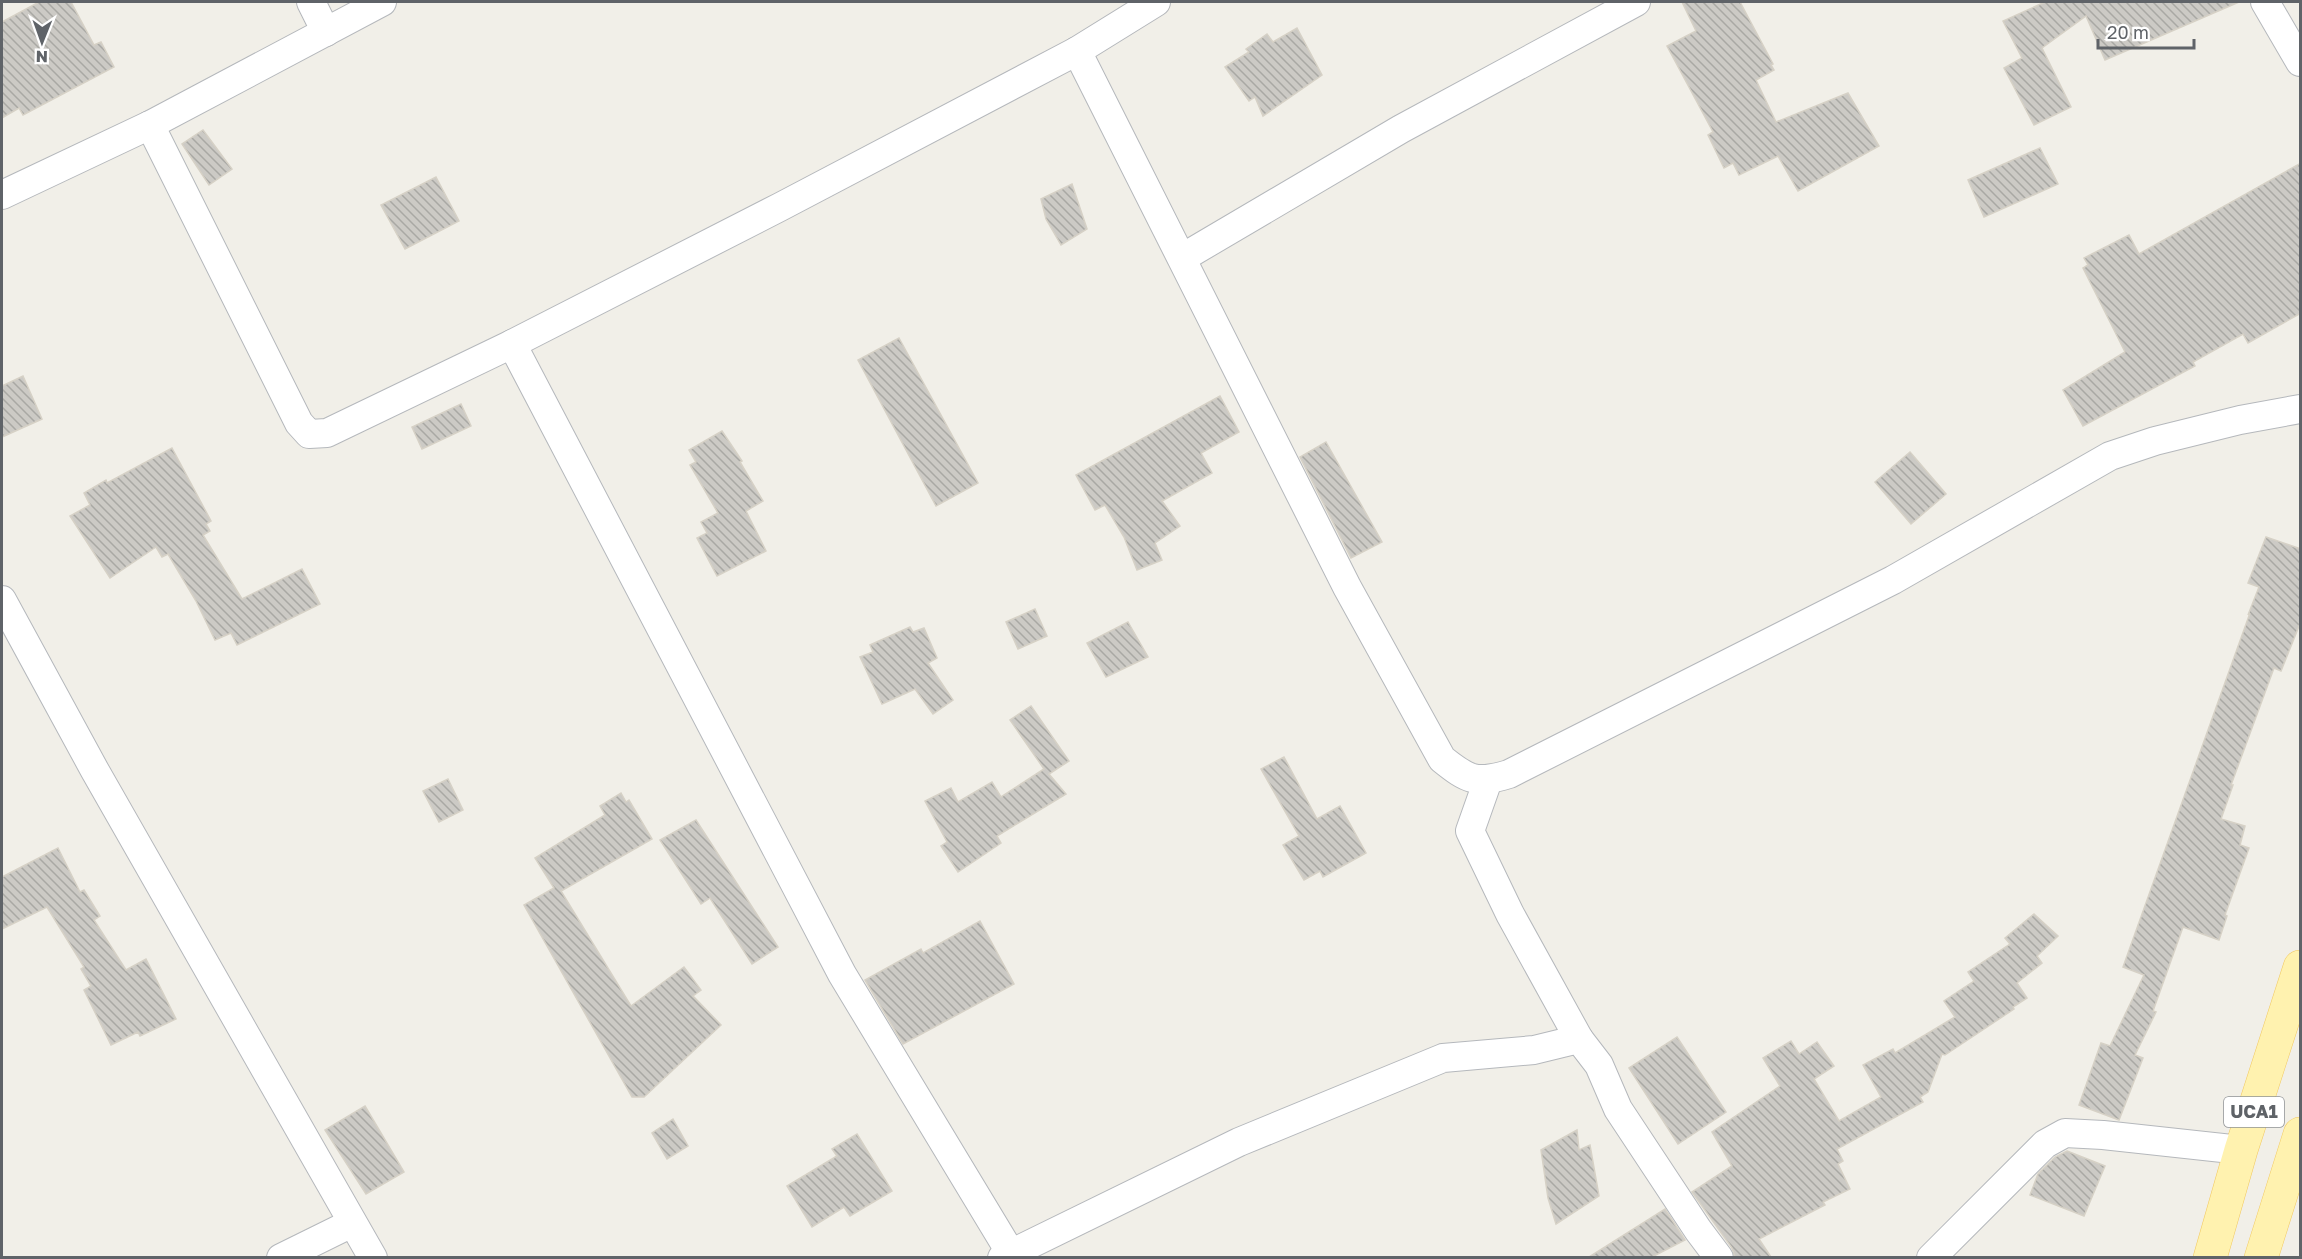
<svg xmlns="http://www.w3.org/2000/svg" width="2302" height="1259" font-family="'Golos Text',sans-serif">
	<style>
		.building { fill: url(#building-back-hatch); stroke: #d6d1c6; stroke-width: 1.5 }
		.lines { fill: none; stroke-linecap: round; stroke-linejoin: round }
		.street-casing { stroke: #b5b8bc; stroke-width: 30 }
		.primary-casing { stroke: #f2c960; stroke-width: 34 }
		.street { stroke: #fff; stroke-width: 28 }
		.primary { stroke: #fff2af; stroke-width: 33 }
		.labels { text-anchor: middle; stroke-width: 6; stroke-linejoin: round; paint-order: stroke }
		.shield { fill: #fff; stroke: #8f9295; stroke-width: 1.5 }
		.shield-label { font-size: 18px; font-weight: bold; fill: #5f6368 }
	</style>
	<defs>
		<pattern id="building-back-hatch" width="6" height="6" patternUnits="userSpaceOnUse" patternTransform="scale(1.5)"><rect width="6" height="6" fill="#cccac5"/><path d="M-1 5l2 2M0 0l6 6M5-1l2 2" fill="none" stroke="#a9a8a4"/></pattern>
	</defs>
	<rect width="100%" height="100%" fill="#f1efe8"/>
	<!-- building -->
	<g class="building">
		<polygon points="39,2 71,2 94,45 101,42 114,67 23,115 19,108 2,118 2,22"/>
		<polygon points="1682,2 1740,2 1773,64 1771,65 1774,70 1756,80 1776,122 1848,93 1879,146 1798,191 1778,156 1739,175 1733,163 1724,168 1708,135 1713,132 1667,46 1696,31"/>
		<polygon points="2045,2 2239,2 2105,60 2086,16 2042,48 2071,107 2034,125 2004,68 2022,58 2003,21"/>
		<polygon points="1297,28 1322,75 1263,116 1255,97 1249,101 1225,67 1249,52 1246,49 1267,34 1273,42"/>
		<polygon points="203,130 232,169 209,185 182,144"/>
		<polygon points="2040,148 2058,184 1984,217 1968,180"/>
		<polygon points="2301,163 2301,313 2248,343 2243,334 2193,362 2195,366 2083,426 2063,390 2125,352 2083,268 2088,265 2084,258 2129,235 2139,254"/>
		<polygon points="436,177 459,221 405,249 381,205"/>
		<polygon points="1072,184 1087,229 1061,245 1046,219 1041,199"/>
		<polygon points="899,338 978,483 936,506 858,360"/>
		<polygon points="23,376 42,419 2,437 2,386"/>
		<polygon points="1220,396 1239,432 1201,453 1212,473 1162,501 1180,526 1155,543 1162,560 1137,570 1124,537 1105,505 1095,510 1076,475"/>
		<polygon points="461,404 471,426 422,449 412,427"/>
		<polygon points="722,431 742,461 740,462 763,501 746,511 766,551 717,576 697,538 707,533 701,522 718,513 690,465 696,462 689,450"/>
		<polygon points="1326,442 1382,542 1351,558 1300,457"/>
		<polygon points="172,448 211,521 206,524 210,531 203,535 242,599 302,569 320,604 237,645 231,633 215,640 196,601 168,554 162,557 156,547 110,578 70,516 90,505 84,493 106,480 107,483"/>
		<polygon points="1910,452 1946,494 1911,524 1875,482"/>
		<polygon points="2266,537 2301,549 2301,621 2281,671 2274,668 2231,785 2233,785 2221,819 2245,826 2240,845 2249,848 2225,915 2227,916 2219,940 2183,927 2153,1011 2156,1012 2135,1055 2143,1058 2119,1120 2079,1105 2101,1043 2110,1046 2144,975 2123,967 2250,613 2248,615 2259,587 2248,583"/>
		<polygon points="1035,609 1047,636 1018,649 1006,622"/>
		<polygon points="1128,622 1148,657 1106,677 1087,643"/>
		<polygon points="910,627 913,632 924,628 937,658 928,663 953,700 933,714 915,689 882,704 860,657 873,652 870,645"/>
		<polygon points="1031,706 1069,761 1049,774 1066,794 997,836 1001,843 958,872 941,846 947,842 925,801 951,788 958,802 992,782 1001,797 1044,769 1010,720"/>
		<polygon points="1284,757 1317,819 1340,806 1366,853 1323,877 1320,871 1304,880 1283,845 1299,836 1261,769"/>
		<polygon points="448,779 463,810 439,822 423,791"/>
		<polygon points="621,793 626,802 629,800 652,839 561,891 631,1006 684,967 701,990 693,996 721,1025 644,1097 632,1097 524,905 554,888 535,858 605,815 600,806"/>
		<polygon points="696,820 778,947 752,964 710,898 701,904 660,840"/>
		<polygon points="58,848 80,892 84,890 100,916 94,920 126,970 146,959 176,1019 140,1036 138,1032 111,1045 84,990 91,986 81,969 84,967 47,907 2,929 2,877"/>
		<polygon points="2034,914 2058,936 2037,956 2042,963 2017,983 2027,998 2013,1007 2014,1009 1945,1055 1942,1054 1928,1092 1920,1097 1923,1102 1837,1149 1843,1161 1838,1164 1850,1189 1823,1202 1825,1205 1759,1239 1771,1257 1735,1257 1732,1248 1692,1192 1732,1166 1712,1132 1780,1086 1763,1058 1791,1041 1799,1054 1817,1042 1834,1066 1814,1079 1839,1121 1881,1097 1863,1065 1893,1049 1895,1053 1955,1017 1944,1001 1974,981 1968,972 2010,944 2005,938"/>
		<polygon points="980,921 1014,984 903,1044 865,980 921,949 923,953"/>
		<polygon points="1677,1037 1726,1112 1678,1144 1629,1068"/>
		<polygon points="365,1106 404,1172 366,1194 325,1130"/>
		<polygon points="673,1119 688,1146 667,1159 652,1133"/>
		<polygon points="1577,1130 1579,1150 1590,1145 1599,1196 1556,1224 1548,1198 1541,1150"/>
		<polygon points="857,1134 892,1191 850,1216 844,1207 812,1227 787,1186 837,1156 832,1149"/>
		<polygon points="2067,1151 2105,1166 2084,1216 2030,1195 2038,1174 2055,1157"/>
		<polygon points="1665,1209 1685,1240 1652,1257 1589,1257"/>
	</g>
	<g class="lines">
		<!-- street casing -->
		<g class="street-casing">
			<g id="street">
				<polyline points="311,2 326,32"/>
				<polyline points="2265,2 2300,62"/>
				<path d="M1077,51L1347,587L1442,759C1468,780 1476,784 1509,774L1893,580L2110,456L2155,441L2240,420L2300,409"/>
				<polyline points="150,125 299,423 309,434 327,433 512,344 842,974 1010,1252"/>
				<polyline points="2,195 150,125 382,2"/>
				<polyline points="1182,258 1401,129 1636,2"/>
				<polyline points="512,344 780,207 1077,51 1156,2"/>
				<polyline points="2,600 94,769 373,1258"/>
				<polyline points="1488,780 1470,831 1510,914 1579,1039"/>
				<polyline points="281,1258 352,1223"/>
				<polyline points="1002,1258 1239,1142 1443,1058 1534,1050 1579,1039 1599,1065 1618,1109 1698,1230 1719,1258"/>
				<polyline points="1931,1258 2045,1144 2065,1133 2103,1135 2241,1150"/>
			</g>
		</g>
		<!-- primary casing -->
		<g class="primary-casing">
			<g id="primary">
				<polyline points="2210,1258 2241,1150 2300,967"/>
				<polyline points="2261,1258 2300,1134"/>
			</g>
		</g>
		<!-- street -->
		<use href="#street" class="street"/>
		<!-- primary -->
		<use href="#primary" class="primary"/>
	</g>
	<g class="labels">
		<!-- shield labels -->
		<rect class="shield" x="2224" y="1097" width="60" height="30" rx="4.5"/>
		<g class="shield-label">
			<text x="2254" y="1118">UCA1</text>
		</g>
	</g>
	<!-- border -->
	<rect width="2302" height="1259" fill="none" stroke="#5f6368" stroke-width="6"/>
	<!-- north arrow -->
	<g transform="translate(42 42) rotate(181)" stroke="#ffffff" stroke-width="4.5" paint-order="stroke">
	<path d="M0-4.5L10 22L0 15L-10 22Z" fill="#5f6368"/>
	<text y="-9" font-size="16" font-weight="bold" text-anchor="middle" fill="#5f6368">N</text>
	</g>
	<!-- scale -->
	<path d="M2098 39v9h96v-9" fill="none" stroke="#5f6368" stroke-width="3"/>
	<text x="2107" y="39" font-size="18" fill="#5f6368" stroke="#ffffff" stroke-width="4.5" paint-order="stroke">20 m</text>
</svg>
